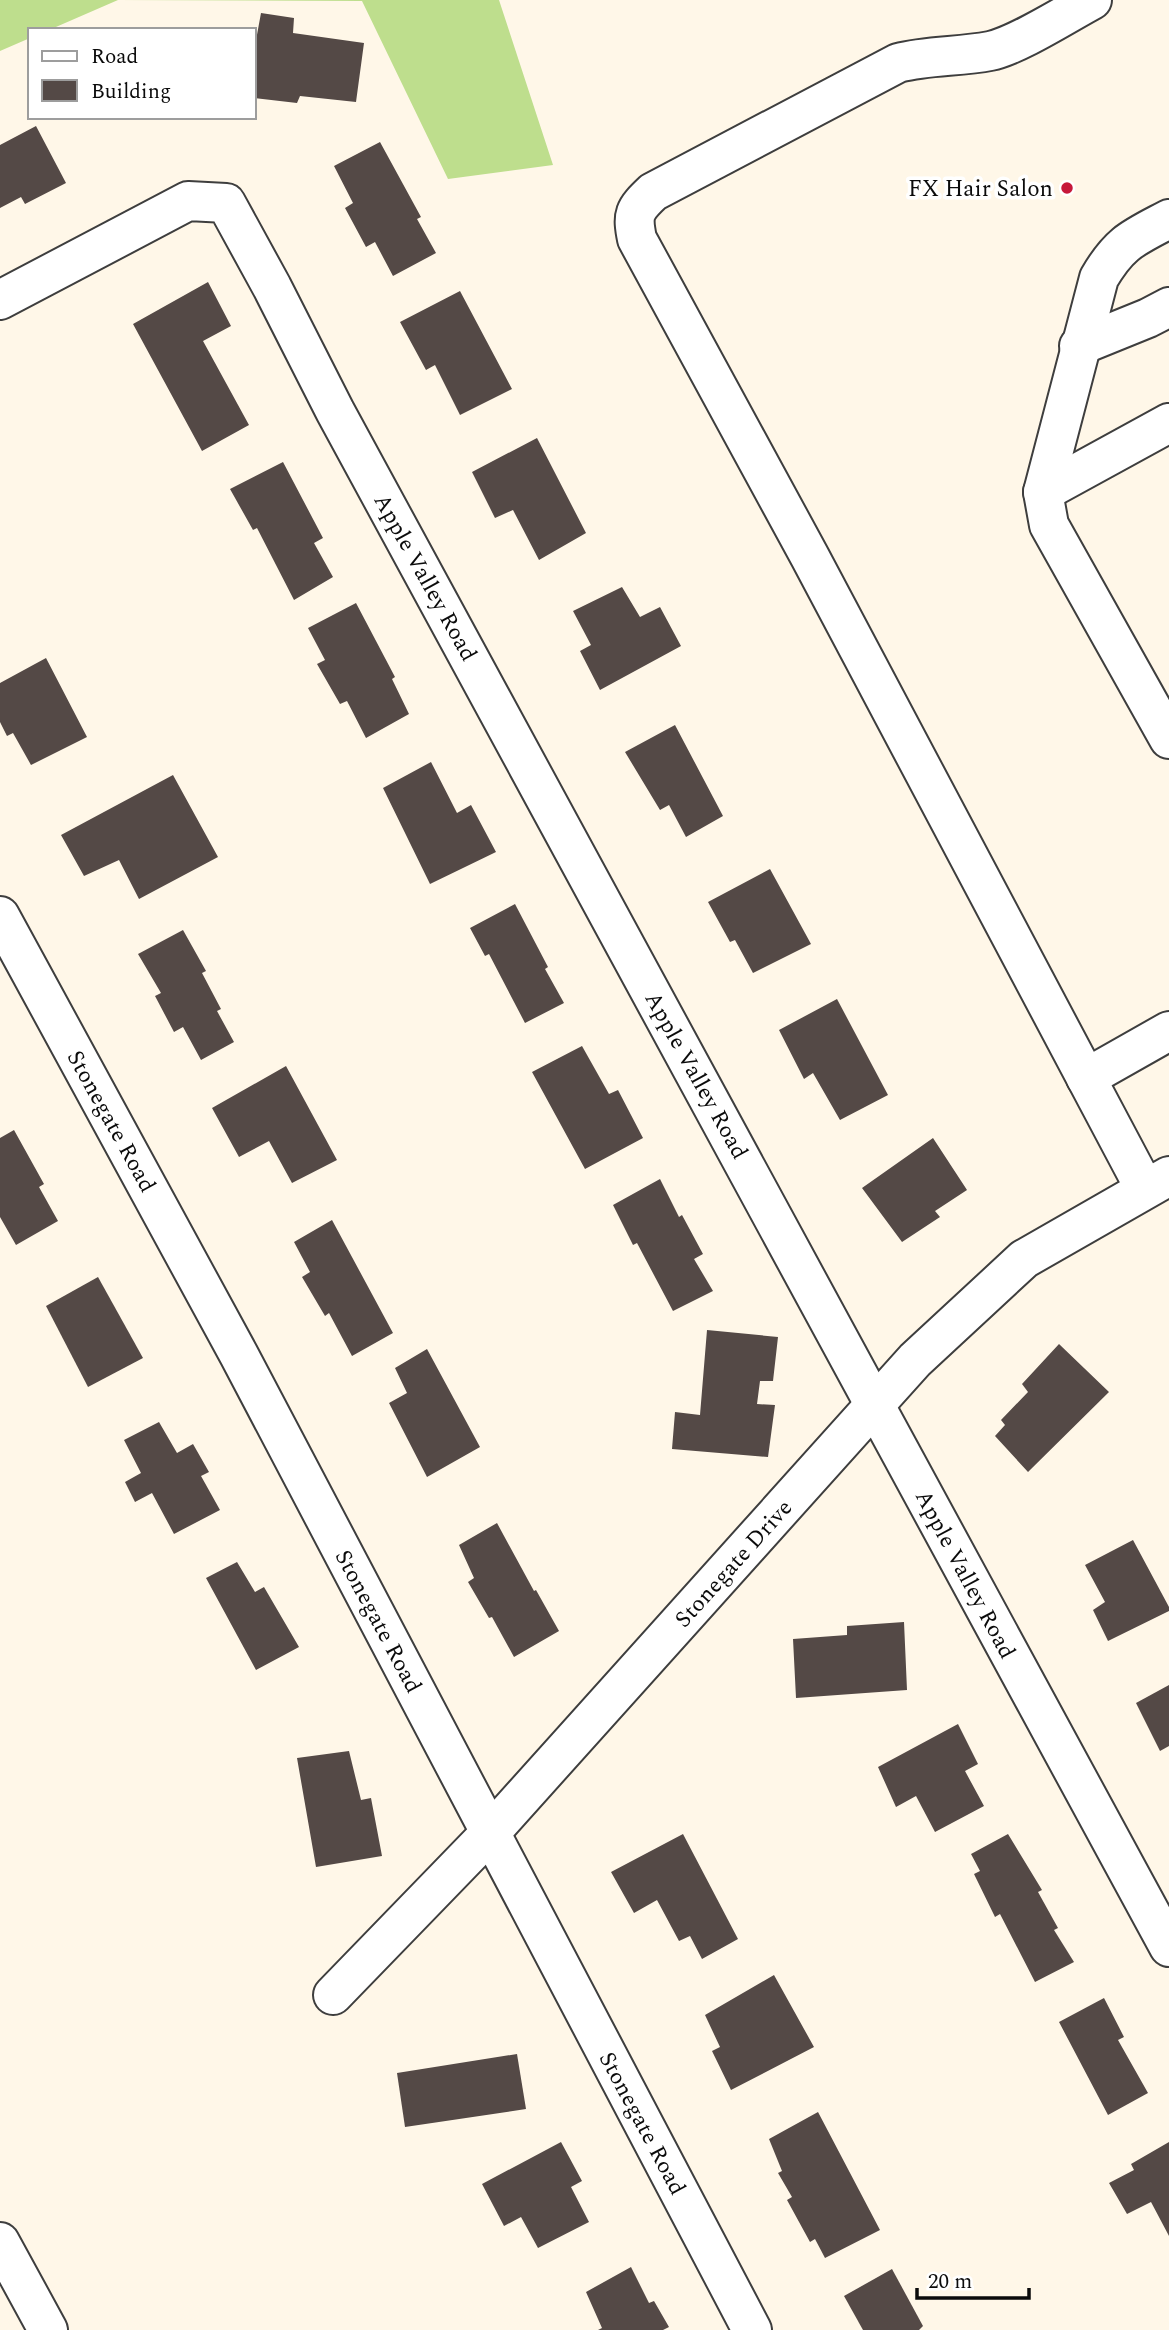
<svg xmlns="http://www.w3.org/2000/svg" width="1169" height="2330" font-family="Spectral,serif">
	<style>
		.forest { fill: #bede8d }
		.building { fill: #544946 }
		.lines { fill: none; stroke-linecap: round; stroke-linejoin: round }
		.minor-casing { stroke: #3e3e3e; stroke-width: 42 }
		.minor { stroke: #fff; stroke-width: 38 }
		.poi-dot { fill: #c6183a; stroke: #fff; stroke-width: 2.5 }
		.labels { text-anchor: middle; stroke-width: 7; stroke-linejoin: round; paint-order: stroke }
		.poi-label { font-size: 23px; fill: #0b0b0b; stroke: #fff; text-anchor: end }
		.street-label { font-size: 23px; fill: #0b0b0b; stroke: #fff }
	</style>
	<rect width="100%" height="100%" fill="#fff7e8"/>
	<!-- forest -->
	<polygon class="forest" points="0,0 499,0 553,165 448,179 362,1 118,0 49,30 30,30 30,38 0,51"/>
	<!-- building -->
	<g class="building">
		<polygon points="261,13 294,18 293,33 364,43 356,102 300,96 297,103 254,98 254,51"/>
		<polygon points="36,126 66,183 25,204 21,197 0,208 0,145"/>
		<polygon points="380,142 421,217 417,219 436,253 393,276 375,242 366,247 345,208 353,203 334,166"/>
		<polygon points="208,282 231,326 203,341 249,425 202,451 133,324"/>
		<polygon points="460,291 512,389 460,415 435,365 426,370 400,322"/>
		<polygon points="537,438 586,533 539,560 513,510 495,518 472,472"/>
		<polygon points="283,462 323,538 314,543 333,577 294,600 257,528 253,530 230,489"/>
		<polygon points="622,587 640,617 660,607 681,646 600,690 580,651 591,645 573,611"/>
		<polygon points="356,603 395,677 392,679 409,714 366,738 347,701 340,704 317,664 325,660 308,628"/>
		<polygon points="46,658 87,737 31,765 13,733 7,736 0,722 0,683"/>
		<polygon points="675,725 723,816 686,837 669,805 660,810 625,752"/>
		<polygon points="431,762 457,813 471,805 496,852 430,884 383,788"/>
		<polygon points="173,775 218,857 139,899 119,860 84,876 61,835"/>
		<polygon points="770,869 811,944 753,973 735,940 730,942 708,902"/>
		<polygon points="515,904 548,967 545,969 564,1003 525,1023 489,954 485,956 470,928"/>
		<polygon points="183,930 206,971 202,973 221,1009 217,1011 234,1042 201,1060 183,1027 174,1032 155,996 161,993 138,954"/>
		<polygon points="837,999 888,1095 840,1120 813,1073 804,1079 779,1030"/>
		<polygon points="582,1046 609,1094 618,1090 643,1138 585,1169 532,1072"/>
		<polygon points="286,1066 337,1160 292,1183 269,1141 239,1157 212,1108"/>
		<polygon points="14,1130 44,1184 39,1187 58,1221 16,1245 0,1217 0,1138"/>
		<polygon points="933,1138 967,1190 935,1211 940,1217 902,1242 862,1188"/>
		<polygon points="660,1179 679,1217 682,1215 703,1254 694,1259 713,1291 673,1311 637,1243 633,1245 613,1205"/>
		<polygon points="332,1220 393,1333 352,1356 329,1313 325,1316 302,1277 310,1272 294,1242"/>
		<polygon points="98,1277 143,1358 88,1387 46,1306"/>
		<polygon points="707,1330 778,1337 773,1381 760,1381 757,1404 775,1405 768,1457 672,1449 675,1412 700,1415"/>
		<polygon points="1059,1344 1109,1392 1028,1472 995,1436 1005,1425 1001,1420 1028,1392 1022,1384"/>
		<polygon points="427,1349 480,1447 427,1477 389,1403 407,1393 395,1368"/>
		<polygon points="159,1422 177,1453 193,1444 209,1472 201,1476 220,1510 174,1534 152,1493 135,1502 125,1482 141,1473 124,1440"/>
		<polygon points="497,1523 534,1591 536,1590 559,1631 514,1657 492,1617 489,1618 468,1582 474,1578 459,1545"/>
		<polygon points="1133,1540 1169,1607 1169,1611 1108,1641 1093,1610 1105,1602 1085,1565"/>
		<polygon points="237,1562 255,1592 264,1587 299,1647 256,1670 206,1578"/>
		<polygon points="904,1622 907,1690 796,1698 793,1639 847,1635 847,1626"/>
		<polygon points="1169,1685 1169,1746 1160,1751 1136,1703"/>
		<polygon points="958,1724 978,1764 965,1771 984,1806 935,1832 916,1796 896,1807 878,1767"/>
		<polygon points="349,1751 361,1800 371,1798 382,1856 316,1867 297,1758"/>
		<polygon points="683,1834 738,1939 702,1959 690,1936 679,1941 657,1900 634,1913 611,1872"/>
		<polygon points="1008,1834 1042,1890 1038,1892 1058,1928 1054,1930 1074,1962 1035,1982 1000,1914 995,1917 974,1874 980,1871 971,1854"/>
		<polygon points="774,1975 814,2047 731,2090 712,2051 720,2047 705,2015"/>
		<polygon points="1104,1998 1124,2037 1118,2040 1148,2093 1108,2115 1059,2022"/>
		<polygon points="517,2054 526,2109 405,2127 397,2073"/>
		<polygon points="818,2112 880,2230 825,2258 815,2239 810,2242 787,2200 792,2197 778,2173 782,2171 769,2139"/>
		<polygon points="561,2142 582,2181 571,2187 589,2222 538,2248 521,2217 504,2226 482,2184"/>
		<polygon points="1169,2142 1169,2236 1151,2202 1127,2214 1109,2183 1134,2170 1131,2164"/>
		<polygon points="631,2267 649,2303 654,2301 669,2327 663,2330 598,2330 602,2328 586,2292"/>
		<polygon points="892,2269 923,2326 919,2330 863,2330 844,2296"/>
	</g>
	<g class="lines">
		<!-- minor casing -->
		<g class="minor-casing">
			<g id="minor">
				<path d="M1092,0C1066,14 1016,46 990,51C959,57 928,55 898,63L653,192C634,210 632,214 637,239L810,557L1145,1189"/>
				<path d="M1169,219C1133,238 1120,242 1099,278L1043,492L1049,525L1169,739"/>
				<polyline points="0,300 188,201 226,203 272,287 335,411 1169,1947"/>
				<polyline points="1079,346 1148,318 1169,307"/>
				<polyline points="1043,492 1169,423"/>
				<polyline points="0,916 239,1355 752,2330"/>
				<polyline points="1086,1078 1169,1031"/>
				<polyline points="333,1995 490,1833 915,1360 1024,1259 1169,1176"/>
				<polyline points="0,2242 48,2330"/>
			</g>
		</g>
		<!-- minor -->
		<use href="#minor" class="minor"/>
	</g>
	<!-- markers -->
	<circle class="poi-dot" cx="1067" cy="188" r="7"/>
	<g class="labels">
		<!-- poi labels -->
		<g class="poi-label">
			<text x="1053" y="196">FX Hair Salon</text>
		</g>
		<!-- street labels -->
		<g class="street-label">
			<text transform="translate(426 577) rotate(61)" y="8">Apple Valley Road</text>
			<text transform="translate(697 1075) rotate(61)" y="8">Apple Valley Road</text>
			<text transform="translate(112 1121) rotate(61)" y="8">Stonegate Road</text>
			<text transform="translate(733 1563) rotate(-48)" y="8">Stonegate Drive</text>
			<text transform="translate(966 1574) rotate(62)" y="8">Apple Valley Road</text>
			<text transform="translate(379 1621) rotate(62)" y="8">Stonegate Road</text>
			<text transform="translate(643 2123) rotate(62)" y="8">Stonegate Road</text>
		</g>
	</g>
	<!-- legend -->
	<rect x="28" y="28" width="228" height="91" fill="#ffffff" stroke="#9d9d9d" stroke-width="2"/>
	<rect x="42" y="51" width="35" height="10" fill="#ffffff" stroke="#9d9d9d" stroke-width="2"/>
	<text x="91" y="63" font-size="21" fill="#0b0b0b">Road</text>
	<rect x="42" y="80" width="35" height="21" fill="#544946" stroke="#9d9d9d" stroke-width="2"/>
	<text x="91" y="98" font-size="21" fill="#0b0b0b">Building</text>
	<!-- scale -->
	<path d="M917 2288v10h112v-10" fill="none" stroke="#0b0b0b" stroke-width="3.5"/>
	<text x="928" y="2288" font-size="21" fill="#0b0b0b" stroke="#ffffff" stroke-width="5" paint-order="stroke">20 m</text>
</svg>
